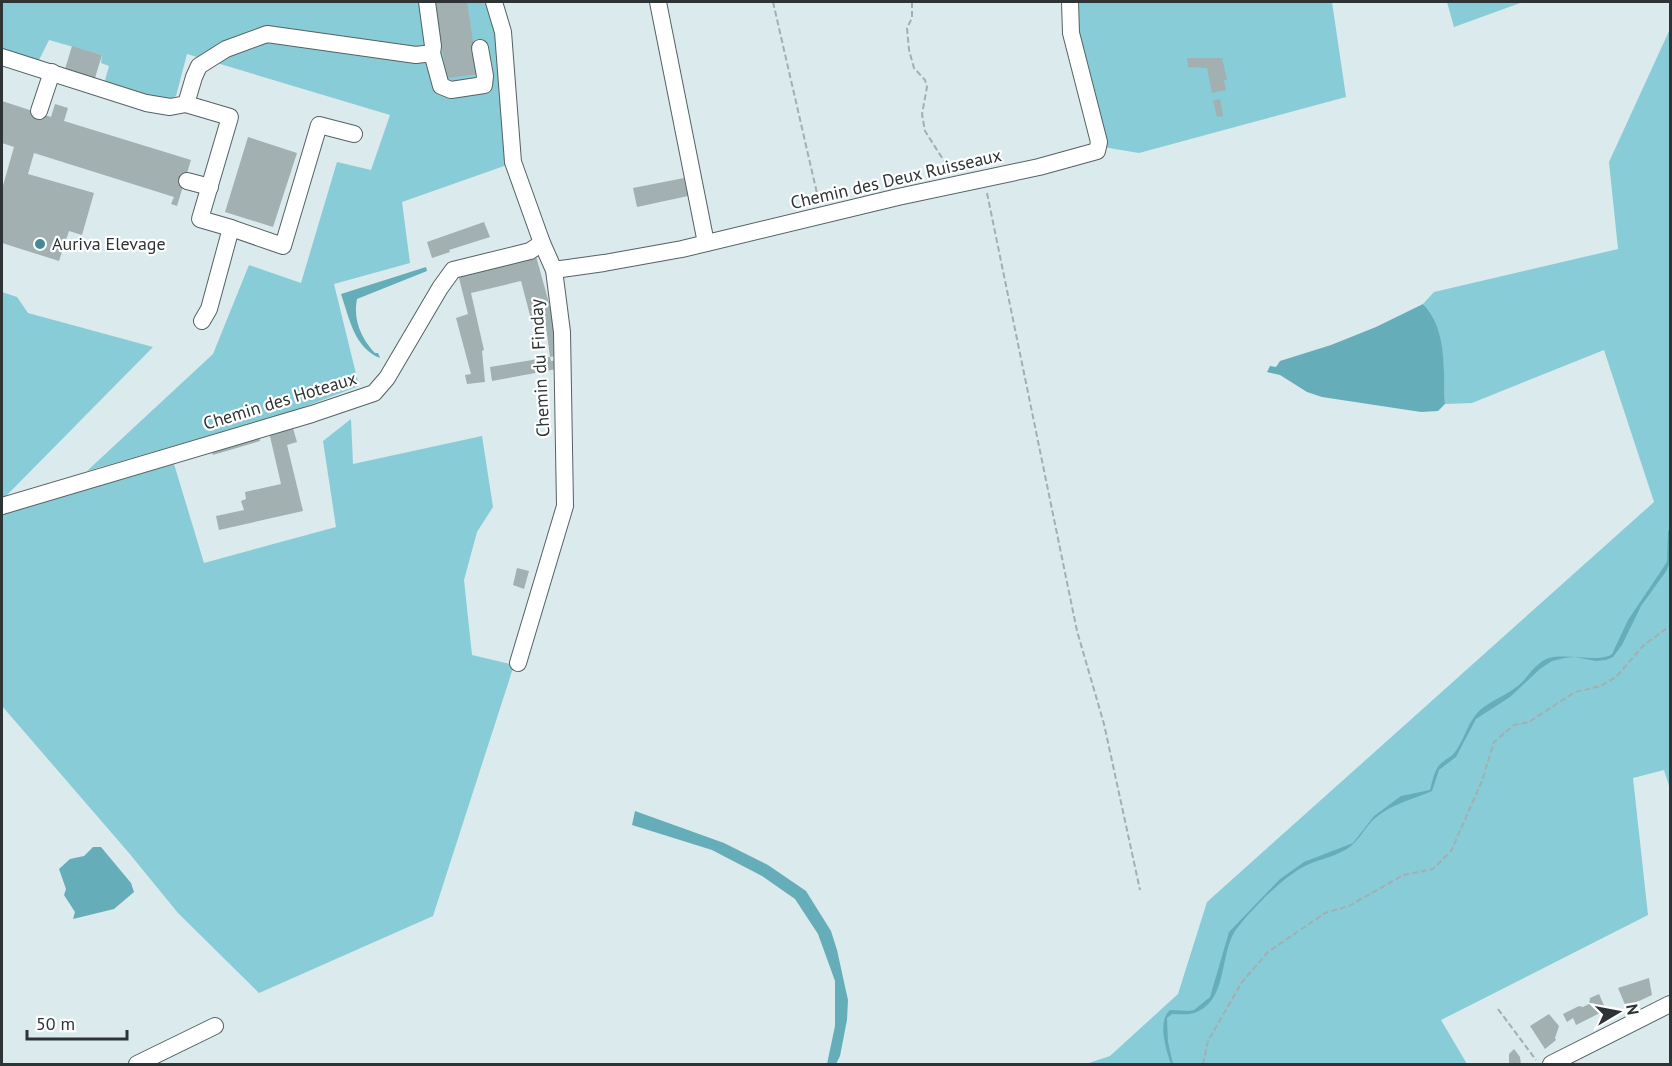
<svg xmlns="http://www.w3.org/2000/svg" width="1672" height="1066" font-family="'PT Sans',sans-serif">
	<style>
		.green { fill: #88ccd7 }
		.water { fill: #65aeb9 }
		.building { fill: #a2b0b2 }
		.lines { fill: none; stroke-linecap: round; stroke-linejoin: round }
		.minor-casing { stroke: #556264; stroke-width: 18 }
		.path { stroke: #a3afb1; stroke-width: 2; stroke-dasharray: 6 3; stroke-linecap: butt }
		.minor { stroke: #fff; stroke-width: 16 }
		.poi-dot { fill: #458b96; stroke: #fff; stroke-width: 2 }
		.labels { text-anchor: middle; stroke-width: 4.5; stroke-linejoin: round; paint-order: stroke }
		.street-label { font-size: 18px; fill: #2e3435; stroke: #fff }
		.poi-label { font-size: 18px; fill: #2e3435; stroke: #fff; text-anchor: start }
	</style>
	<rect width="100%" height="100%" fill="#dbeaec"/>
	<!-- green -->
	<g class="green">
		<polygon points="2,2 488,2 497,34 507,165 402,202 410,263 334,284 359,386 291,412 87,471 213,354 249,265 301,283 337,162 371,170 390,115 187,54 176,96 163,102 104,84 109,66 101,63 102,55 49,40 38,62 2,51"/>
		<polygon points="1067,2 1332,2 1346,97 1139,153 1091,145 1073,63"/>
		<polygon points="1447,2 1523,2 1454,27"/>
		<path d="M1670,29V789L1664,770L1633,778L1648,915L1441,1020L1467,1064H1086L1110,1056L1178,994L1207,902L1654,502L1604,350L1472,403L1445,404C1443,373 1447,326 1423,304L1434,292L1618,249L1609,162Z"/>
		<polygon points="2,292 17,297 28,313 153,347 6,496 2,497"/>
		<polygon points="351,419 353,464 482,436 493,507 477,532 464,580 472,655 514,665 433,916 259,993 178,913 129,853 2,706 2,512 174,464 204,563 336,527 323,441"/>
	</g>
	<!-- water -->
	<g class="water">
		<path d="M426,267L427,271L357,299C353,320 361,338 375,353H378L380,358C354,348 349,317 341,294Z"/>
		<path d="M1423,304C1448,328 1443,372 1445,404L1438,411L1421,412L1322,397L1307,392L1280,375L1267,372L1270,366L1276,367L1280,361L1331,345L1376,327Z"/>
		<path d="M1670,528V561L1667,570L1641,606L1622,645L1613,657L1606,660L1596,661L1574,657L1565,658L1552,661L1540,669L1510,697L1476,719L1456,757L1439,770L1432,791C1411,800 1388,805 1371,822C1364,830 1359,839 1351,846C1339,856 1319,859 1305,866C1282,878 1254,907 1238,927C1218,951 1230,1001 1194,1013C1188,1015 1179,1014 1172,1014L1167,1018L1168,1042L1173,1064H1171C1166,1050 1157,1021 1170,1010L1189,1011L1194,1010L1210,997L1229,932L1280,879L1304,862L1353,843L1374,816L1401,796L1430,790C1433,780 1434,767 1444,761C1449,757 1453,756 1457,749C1465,737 1469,720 1480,710C1492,700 1507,695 1519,685C1529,676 1536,662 1549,658C1567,653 1601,663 1612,654L1628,620L1667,562L1668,531Z"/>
		<polygon points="635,811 724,843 768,865 806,891 831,931 837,950 848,1000 847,1020 840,1056 836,1064 827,1064 835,1026 835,981 818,934 795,899 762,876 712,850 632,825"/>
		<polygon points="93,847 101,847 131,883 134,892 114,909 73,919 75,912 64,895 66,889 59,869 70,859 84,856"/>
	</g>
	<!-- building -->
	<g class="building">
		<polygon points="434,2 467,2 478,74 447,78"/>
		<polygon points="72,46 102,55 95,78 65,69"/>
		<polygon points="1187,58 1222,58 1227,80 1224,80 1226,90 1212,93 1207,68 1188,67"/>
		<polygon points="1220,99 1223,116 1217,117 1213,101"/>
		<polygon points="2,101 51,117 55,104 68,108 64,121 191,160 177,206 171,204 174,197 34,153 28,174 94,193 82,235 69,231 59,261 2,243 2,189 14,147 2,143"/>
		<polygon points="248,137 297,153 273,227 225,212"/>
		<polygon points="684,178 688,196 637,207 633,188"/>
		<polygon points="484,222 490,237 449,250 450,252 432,258 427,242"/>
		<polygon points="536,256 557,332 557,356 550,357 545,319 532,323 521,281 471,293 484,350 482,351 485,382 467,384 465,375 471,374 456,318 468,314 458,274"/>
		<polygon points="550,357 551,361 557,360 557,369 492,381 490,367"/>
		<polygon points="292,425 297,442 287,445 303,511 219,530 216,516 244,510 241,501 246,499 245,492 281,484 269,432"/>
		<polygon points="259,434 260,441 213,455 211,449"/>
		<polygon points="517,568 529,571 524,589 513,585"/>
		<polygon points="1649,978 1652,995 1626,1007 1618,988"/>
		<polygon points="1599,994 1606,1010 1576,1025 1573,1018 1567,1022 1563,1014 1579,1006 1583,1007 1589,1004 1590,998"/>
		<polygon points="1549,1014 1559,1026 1555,1038 1556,1040 1545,1049 1530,1026"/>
		<polygon points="1514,1049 1520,1057 1521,1064 1509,1064 1509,1054"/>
	</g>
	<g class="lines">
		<!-- minor casing -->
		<g class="minor-casing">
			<g id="minor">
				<polyline points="494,2 503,32 513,162 542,243 554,270 562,332 565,506 518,663"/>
				<polyline points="658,2 706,243"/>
				<polyline points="432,53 441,86 451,90 484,85 485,76 480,48"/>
				<polyline points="2,57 146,103 170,107 186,104 194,77 199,66 226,49 267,34 416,55 432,53 433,46 427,2"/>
				<polyline points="186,104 230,117 200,219 231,228"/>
				<polyline points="39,111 52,72"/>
				<polyline points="187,181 210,187"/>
				<polyline points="554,270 604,263 682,249 898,197 1039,167 1097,151 1099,142 1071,33 1070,2"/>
				<polyline points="202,321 209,309 231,228 283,246 319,125 354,134"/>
				<polyline points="2,506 312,414 374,393 387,378 440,288 453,270 530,251 542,243"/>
				<polyline points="137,1064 215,1026"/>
				<polyline points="1551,1064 1670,1004"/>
			</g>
		</g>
		<!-- path -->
		<g class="path">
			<polyline points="773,2 819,202"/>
			<polyline points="912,2 912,18 907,28 909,50 914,68 925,80 927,87 922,114 925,131 951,172"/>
			<polyline points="987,193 1077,631 1104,724 1140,890"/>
			<polyline points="1498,1009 1536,1060"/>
			<polyline points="1203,1064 1208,1041 1242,982 1268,952 1325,913 1349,906 1403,875 1433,869 1451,851 1482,781 1494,742 1514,725 1529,722 1575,692 1601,686 1616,677 1644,645 1670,626"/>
		</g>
		<!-- minor -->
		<use href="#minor" class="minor"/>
	</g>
	<!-- markers -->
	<circle class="poi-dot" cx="40" cy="244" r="6"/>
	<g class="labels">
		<!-- street labels -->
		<g class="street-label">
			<text transform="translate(896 179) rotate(-13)" y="6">Chemin des Deux Ruisseaux</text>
			<text transform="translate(540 368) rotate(-93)" y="6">Chemin du Finday</text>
			<text transform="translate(280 401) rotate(-17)" y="6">Chemin des Hoteaux</text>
		</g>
		<!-- poi labels -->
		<g class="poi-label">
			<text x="52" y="250">Auriva Elevage</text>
		</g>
	</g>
	<!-- border -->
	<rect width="1672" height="1066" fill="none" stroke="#2e3435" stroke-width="6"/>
	<!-- north arrow -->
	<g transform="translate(1618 1012) rotate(80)" stroke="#ffffff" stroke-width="4.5" paint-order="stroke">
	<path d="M0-4.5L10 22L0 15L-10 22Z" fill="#2e3435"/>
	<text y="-9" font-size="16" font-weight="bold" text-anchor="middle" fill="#2e3435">N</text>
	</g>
	<!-- scale -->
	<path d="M27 1030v9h100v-9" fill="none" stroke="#2e3435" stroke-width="3"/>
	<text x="36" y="1030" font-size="18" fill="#2e3435" stroke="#ffffff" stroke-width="4.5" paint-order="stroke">50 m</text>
</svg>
